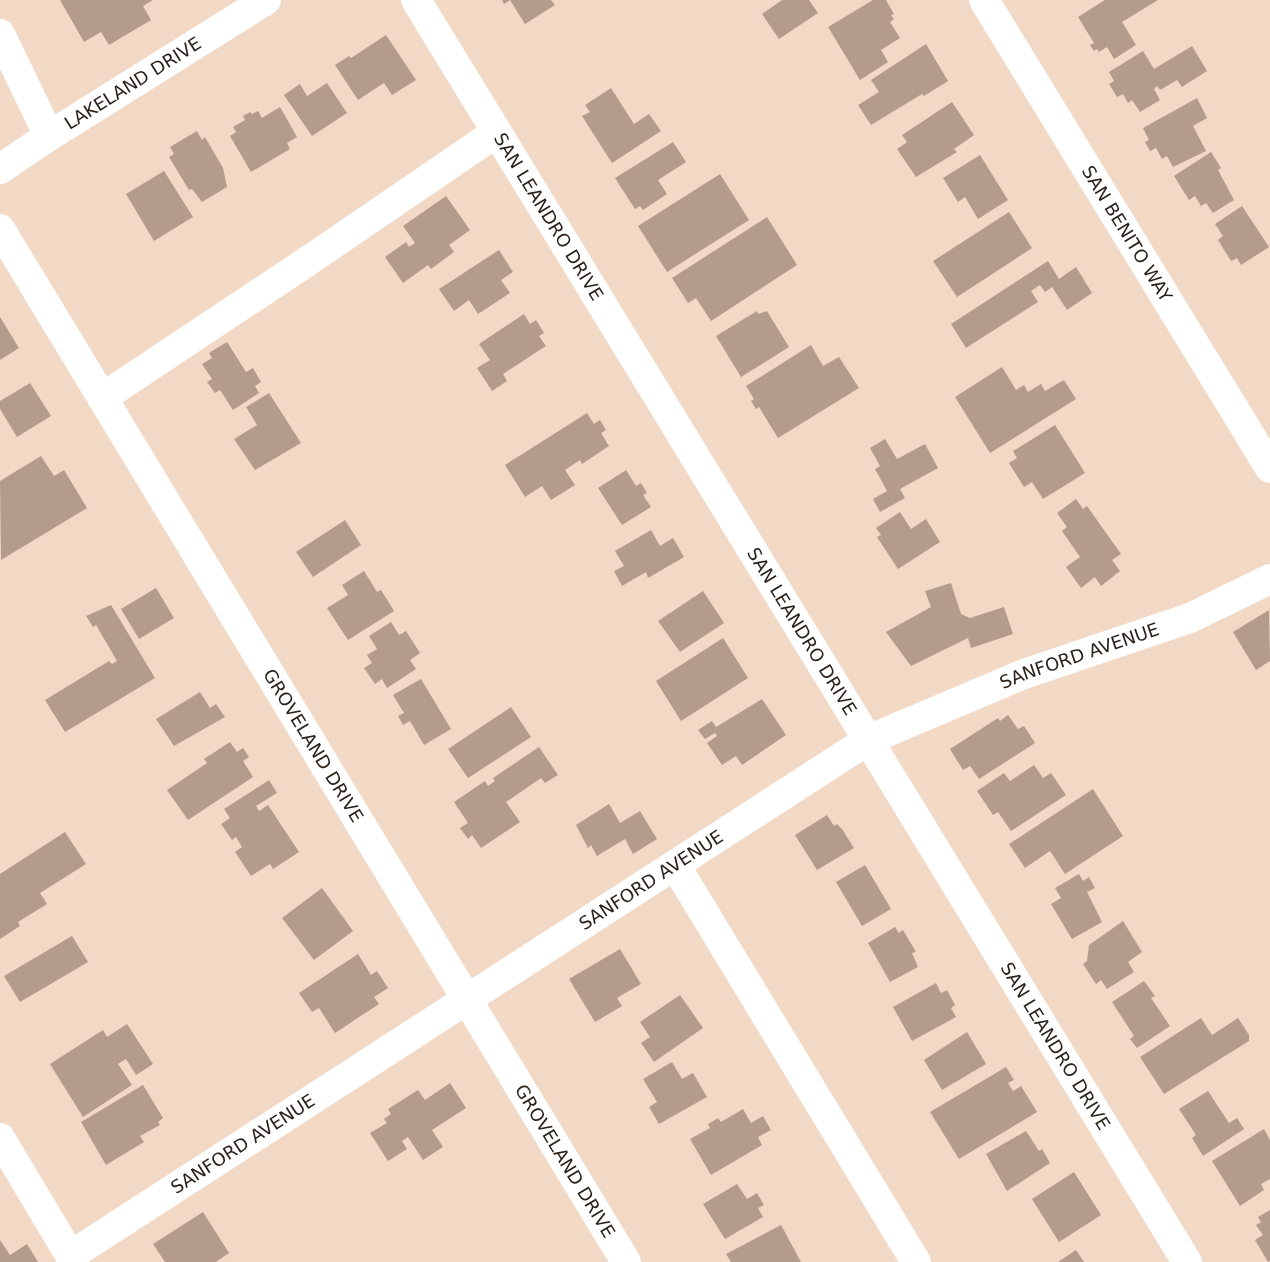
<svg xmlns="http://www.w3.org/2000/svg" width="1270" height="1262" font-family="'DejaVu Sans',sans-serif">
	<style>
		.building { fill: #b39c8a }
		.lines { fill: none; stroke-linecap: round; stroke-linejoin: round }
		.minor { stroke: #fff; stroke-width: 30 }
		.labels { text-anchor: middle; stroke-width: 4.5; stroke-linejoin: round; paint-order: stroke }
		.street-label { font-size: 18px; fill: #281f18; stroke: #f2d9c6 }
	</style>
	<rect width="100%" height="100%" fill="#f2d9c6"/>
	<!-- building -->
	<g class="building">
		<polygon points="60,0 153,0 143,6 151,20 109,45 101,32 84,42"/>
		<polygon points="502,0 551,0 555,5 525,24 510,0 504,4"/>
		<polygon points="782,0 809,0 818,13 779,39 762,14"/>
		<polygon points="873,0 886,0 894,14 891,15 894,19 890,22 900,38 881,50 888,62 860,80 828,27"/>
		<polygon points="1105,0 1158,0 1122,22 1136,45 1114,59 1107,47 1099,52 1097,49 1094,51 1090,45 1094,43 1078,17"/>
		<polygon points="386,35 416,80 392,95 384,83 358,100 335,65 349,56 351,58"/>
		<polygon points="926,44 948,81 924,96 922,94 871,125 858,105 879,92 871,80"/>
		<polygon points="1192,46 1207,71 1182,87 1177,80 1160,90 1157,86 1154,89 1160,100 1140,112 1132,100 1128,103 1123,94 1117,97 1109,84 1114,81 1109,72 1143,51 1154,69"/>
		<polygon points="327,83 347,113 312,136 284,95 300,84 307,96"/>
		<polygon points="611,88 634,124 649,114 661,131 612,163 582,116 590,112 585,105"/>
		<polygon points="1197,98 1207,118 1193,126 1206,151 1173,167 1167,156 1162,159 1156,148 1150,151 1145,142 1149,140 1143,128"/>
		<polygon points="952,102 974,135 954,149 957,152 916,177 897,149 907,142 902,135"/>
		<polygon points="280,107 297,137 287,143 290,149 251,172 230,136 236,132 233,127 245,120 243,116 250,112 252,114 258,111 262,118"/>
		<polygon points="197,131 202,140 205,137 223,168 227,187 202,202 192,189 189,190 169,157 174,154 170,147"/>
		<polygon points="673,142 686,162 658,180 667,194 643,210 640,206 635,209 615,178"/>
		<polygon points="1211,152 1221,168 1218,170 1234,200 1213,213 1206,203 1201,206 1195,196 1189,200 1174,176"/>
		<polygon points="980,155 1008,200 978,219 965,197 958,202 943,178"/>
		<polygon points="164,171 193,217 154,241 126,194"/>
		<polygon points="720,174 749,220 667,272 638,226"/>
		<polygon points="446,196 470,230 449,245 454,252 431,269 428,265 403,283 385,257 406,242 409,247 415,243 403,226"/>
		<polygon points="1242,206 1269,247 1241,265 1237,258 1231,261 1218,240 1223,236 1215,224"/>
		<polygon points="1009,212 1032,248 957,297 933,261"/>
		<polygon points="767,217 797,265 711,321 696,298 688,303 672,278"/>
		<polygon points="499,250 513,272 501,280 510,293 478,314 469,300 454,311 439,289"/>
		<polygon points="1048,261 1059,279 1076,267 1092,293 1067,310 1052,287 1045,292 1040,285 1031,291 1038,302 966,348 951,324"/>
		<polygon points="757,311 758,314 767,311 789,347 741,377 716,336"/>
		<polygon points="524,314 530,324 536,320 544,333 539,336 546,346 503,374 507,381 492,391 477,368 490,360 479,344"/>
		<polygon points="0,317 19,348 0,360"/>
		<polygon points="227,342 246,372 253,368 261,382 255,386 259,393 233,410 220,390 215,393 207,382 212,379 202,364 212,358 209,353"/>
		<polygon points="811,345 823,366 839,357 859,388 778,438 759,407 756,409 751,401 754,399 746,386"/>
		<polygon points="1002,367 1016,390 1024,385 1028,392 1041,384 1045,391 1064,380 1076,399 990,453 955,397"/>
		<polygon points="30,383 51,416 17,437 0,409 0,401"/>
		<polygon points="269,393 301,443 255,470 234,439 257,425 246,407"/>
		<polygon points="587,413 594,424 600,420 606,430 601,433 609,446 582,464 580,460 565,470 575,485 551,500 542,486 525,497 505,465"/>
		<polygon points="1055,425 1085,473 1043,499 1032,482 1024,487 1009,463 1017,458 1013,451"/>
		<polygon points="885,439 897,459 925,444 938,468 900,489 905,498 880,512 873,499 887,491 875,469 880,466 870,448"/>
		<polygon points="41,456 54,476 64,470 87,508 1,560 0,481"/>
		<polygon points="626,470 636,486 641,483 647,493 643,495 651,507 622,525 598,488"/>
		<polygon points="1076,499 1083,509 1087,506 1121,554 1112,560 1120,571 1101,586 1095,577 1081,588 1066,567 1080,557 1062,531 1067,527 1057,513"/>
		<polygon points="900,512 911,529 926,519 940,542 898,569 877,537 881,535 876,528"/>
		<polygon points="345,520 361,545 313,577 296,552"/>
		<polygon points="651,530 660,546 673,538 684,557 648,578 646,572 622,586 614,571 624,566 615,551"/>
		<polygon points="364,571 377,592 381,590 394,611 348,640 327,608 348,595 342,585"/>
		<polygon points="951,583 961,614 970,618 1004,607 1013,634 971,648 968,638 911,666 886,632 931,607 925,591"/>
		<polygon points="156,588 174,618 139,639 121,609"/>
		<polygon points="703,591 724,623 680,652 658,621"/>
		<polygon points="111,605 155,678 65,732 45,700 109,661 112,664 117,661 96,625 93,627 86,616"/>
		<polygon points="1269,610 1270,661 1256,670 1233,632"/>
		<polygon points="391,622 399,635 406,631 420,653 410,660 416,669 387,688 382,679 375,684 364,668 372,663 367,655 377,649 369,636"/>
		<polygon points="723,638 748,678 681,721 656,681"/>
		<polygon points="421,679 451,729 424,745 410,721 403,725 398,716 404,713 393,695"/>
		<polygon points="200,692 210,708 216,704 225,717 174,746 156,719"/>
		<polygon points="762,699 786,735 742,765 736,756 722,765 707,743 717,736 715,733 705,739 698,730 712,721 716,727"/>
		<polygon points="511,707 531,737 468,778 448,749"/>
		<polygon points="1008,715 1018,729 1024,726 1035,743 979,779 970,766 963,770 950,749 998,718 1000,721"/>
		<polygon points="230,742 237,752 243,748 249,757 243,761 253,777 188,820 167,790 207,763 204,759"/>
		<polygon points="539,747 558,775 545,783 541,778 506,802 520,822 481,848 472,835 468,839 460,828 468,823 454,802 485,781 488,786 495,781 493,778"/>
		<polygon points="1034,765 1043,778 1051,773 1066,795 1011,831 998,812 993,815 977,791 1004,773 1010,781"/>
		<polygon points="269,780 277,793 256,806 259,811 268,805 299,852 273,869 270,864 251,876 235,852 242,847 236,837 232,840 221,824 230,818 224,809"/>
		<polygon points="1093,789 1123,836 1065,874 1050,851 1025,868 1009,844"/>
		<polygon points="609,804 620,823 640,811 657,839 633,854 625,839 597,856 591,845 588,848 576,825"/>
		<polygon points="827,815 834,826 837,824 842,829 854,848 817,870 795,835"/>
		<polygon points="65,832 86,864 40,893 47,904 18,922 20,926 0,939 0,874"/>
		<polygon points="865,865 891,909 862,926 836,882"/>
		<polygon points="1079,874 1083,881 1089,877 1095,888 1087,892 1102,922 1072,939 1051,904 1061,898 1055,888"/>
		<polygon points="322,888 353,931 314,960 282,918"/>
		<polygon points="1123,921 1142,952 1128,962 1134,972 1107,989 1101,980 1096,984 1083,964 1087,961 1089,945"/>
		<polygon points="895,927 899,933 903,930 916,952 912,953 918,967 890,982 868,943"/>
		<polygon points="72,936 88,962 20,1002 4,976"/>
		<polygon points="620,949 641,984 617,998 622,1006 595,1022 569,979"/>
		<polygon points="358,954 371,975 377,971 388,988 374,997 379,1004 335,1033 319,1008 312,1012 299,993"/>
		<polygon points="1144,981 1155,996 1151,998 1170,1026 1137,1048 1130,1039 1134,1036 1112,1002"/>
		<polygon points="936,983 941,993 947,990 955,1005 951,1008 956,1017 912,1041 893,1007"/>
		<polygon points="680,995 703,1028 654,1062 641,1043 650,1037 640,1022"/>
		<polygon points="1201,1018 1212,1035 1238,1018 1249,1035 1249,1041 1164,1094 1140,1057"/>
		<polygon points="127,1024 153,1064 136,1075 126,1059 118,1064 132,1085 83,1117 50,1064 103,1030 107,1037"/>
		<polygon points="967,1032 986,1064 942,1090 924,1060"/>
		<polygon points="672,1062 682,1079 693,1073 707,1097 659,1124 649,1107 657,1102 643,1079"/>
		<polygon points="1006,1067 1014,1080 1008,1083 1013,1091 1021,1086 1037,1112 959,1159 930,1112"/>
		<polygon points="450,1083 466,1108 432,1130 443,1147 423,1160 408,1137 402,1141 407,1149 388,1161 370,1133 387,1123 384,1119 391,1114 388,1109 418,1090 425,1100"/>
		<polygon points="143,1085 163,1118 158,1122 160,1125 140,1136 144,1142 106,1165 81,1122"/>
		<polygon points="1208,1091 1229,1123 1237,1118 1244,1129 1203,1156 1192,1138 1196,1135 1179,1109"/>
		<polygon points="743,1109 751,1123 763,1116 771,1130 758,1137 762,1145 711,1175 690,1139 710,1128 708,1124 718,1118 721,1122"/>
		<polygon points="1264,1129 1270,1140 1270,1179 1261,1184 1264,1190 1240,1206 1212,1161"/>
		<polygon points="1026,1131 1039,1151 1042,1149 1050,1163 1007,1191 986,1154"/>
		<polygon points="1074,1172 1101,1215 1059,1242 1032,1199"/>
		<polygon points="737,1184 747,1199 757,1193 764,1205 758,1208 763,1217 725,1239 703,1204"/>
		<polygon points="1270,1210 1270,1261 1268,1262 1255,1240 1263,1235 1256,1225 1261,1222 1258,1217"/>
		<polygon points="203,1212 229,1253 216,1262 165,1262 153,1244"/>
		<polygon points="781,1225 801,1262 731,1262 726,1254"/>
		<polygon points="0,1240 10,1255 27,1244 38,1262 0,1262"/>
		<polygon points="1076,1250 1084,1262 1058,1262"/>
	</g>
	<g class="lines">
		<!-- minor -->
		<g class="minor">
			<path id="s1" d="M416,0L1187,1262"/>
			<path id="s2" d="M984,0L1270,468"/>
			<polyline points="0,34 49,136"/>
			<path id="s3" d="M0,169L49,136L266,0"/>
			<path id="s4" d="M0,229L626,1262"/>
			<polyline points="102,398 305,263 497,132"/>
			<polyline points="675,865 916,1262"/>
			<polyline points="0,1138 74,1262"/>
			<path id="s5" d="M70,1256L868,740L1024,674L1190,618L1270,579"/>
		</g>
	</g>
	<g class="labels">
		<!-- street labels -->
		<g class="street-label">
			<text dy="6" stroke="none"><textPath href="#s3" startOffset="158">LAKELAND DRIVE</textPath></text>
			<text dy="6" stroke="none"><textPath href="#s1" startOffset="254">SAN LEANDRO DRIVE</textPath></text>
			<text dy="6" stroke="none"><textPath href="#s2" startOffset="274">SAN BENITO WAY</textPath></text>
			<text dy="6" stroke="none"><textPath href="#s1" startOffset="740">SAN LEANDRO DRIVE</textPath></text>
			<text dy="6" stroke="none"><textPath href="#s5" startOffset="1178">SANFORD AVENUE</textPath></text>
			<text dy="6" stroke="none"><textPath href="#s4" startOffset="604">GROVELAND DRIVE</textPath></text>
			<text dy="6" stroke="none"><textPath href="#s5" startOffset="692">SANFORD AVENUE</textPath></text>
			<text dy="6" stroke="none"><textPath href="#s1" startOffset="1226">SAN LEANDRO DRIVE</textPath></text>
			<text dy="6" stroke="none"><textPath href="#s5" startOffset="206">SANFORD AVENUE</textPath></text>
			<text dy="6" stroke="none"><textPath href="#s4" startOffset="1090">GROVELAND DRIVE</textPath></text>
		</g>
	</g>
</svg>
